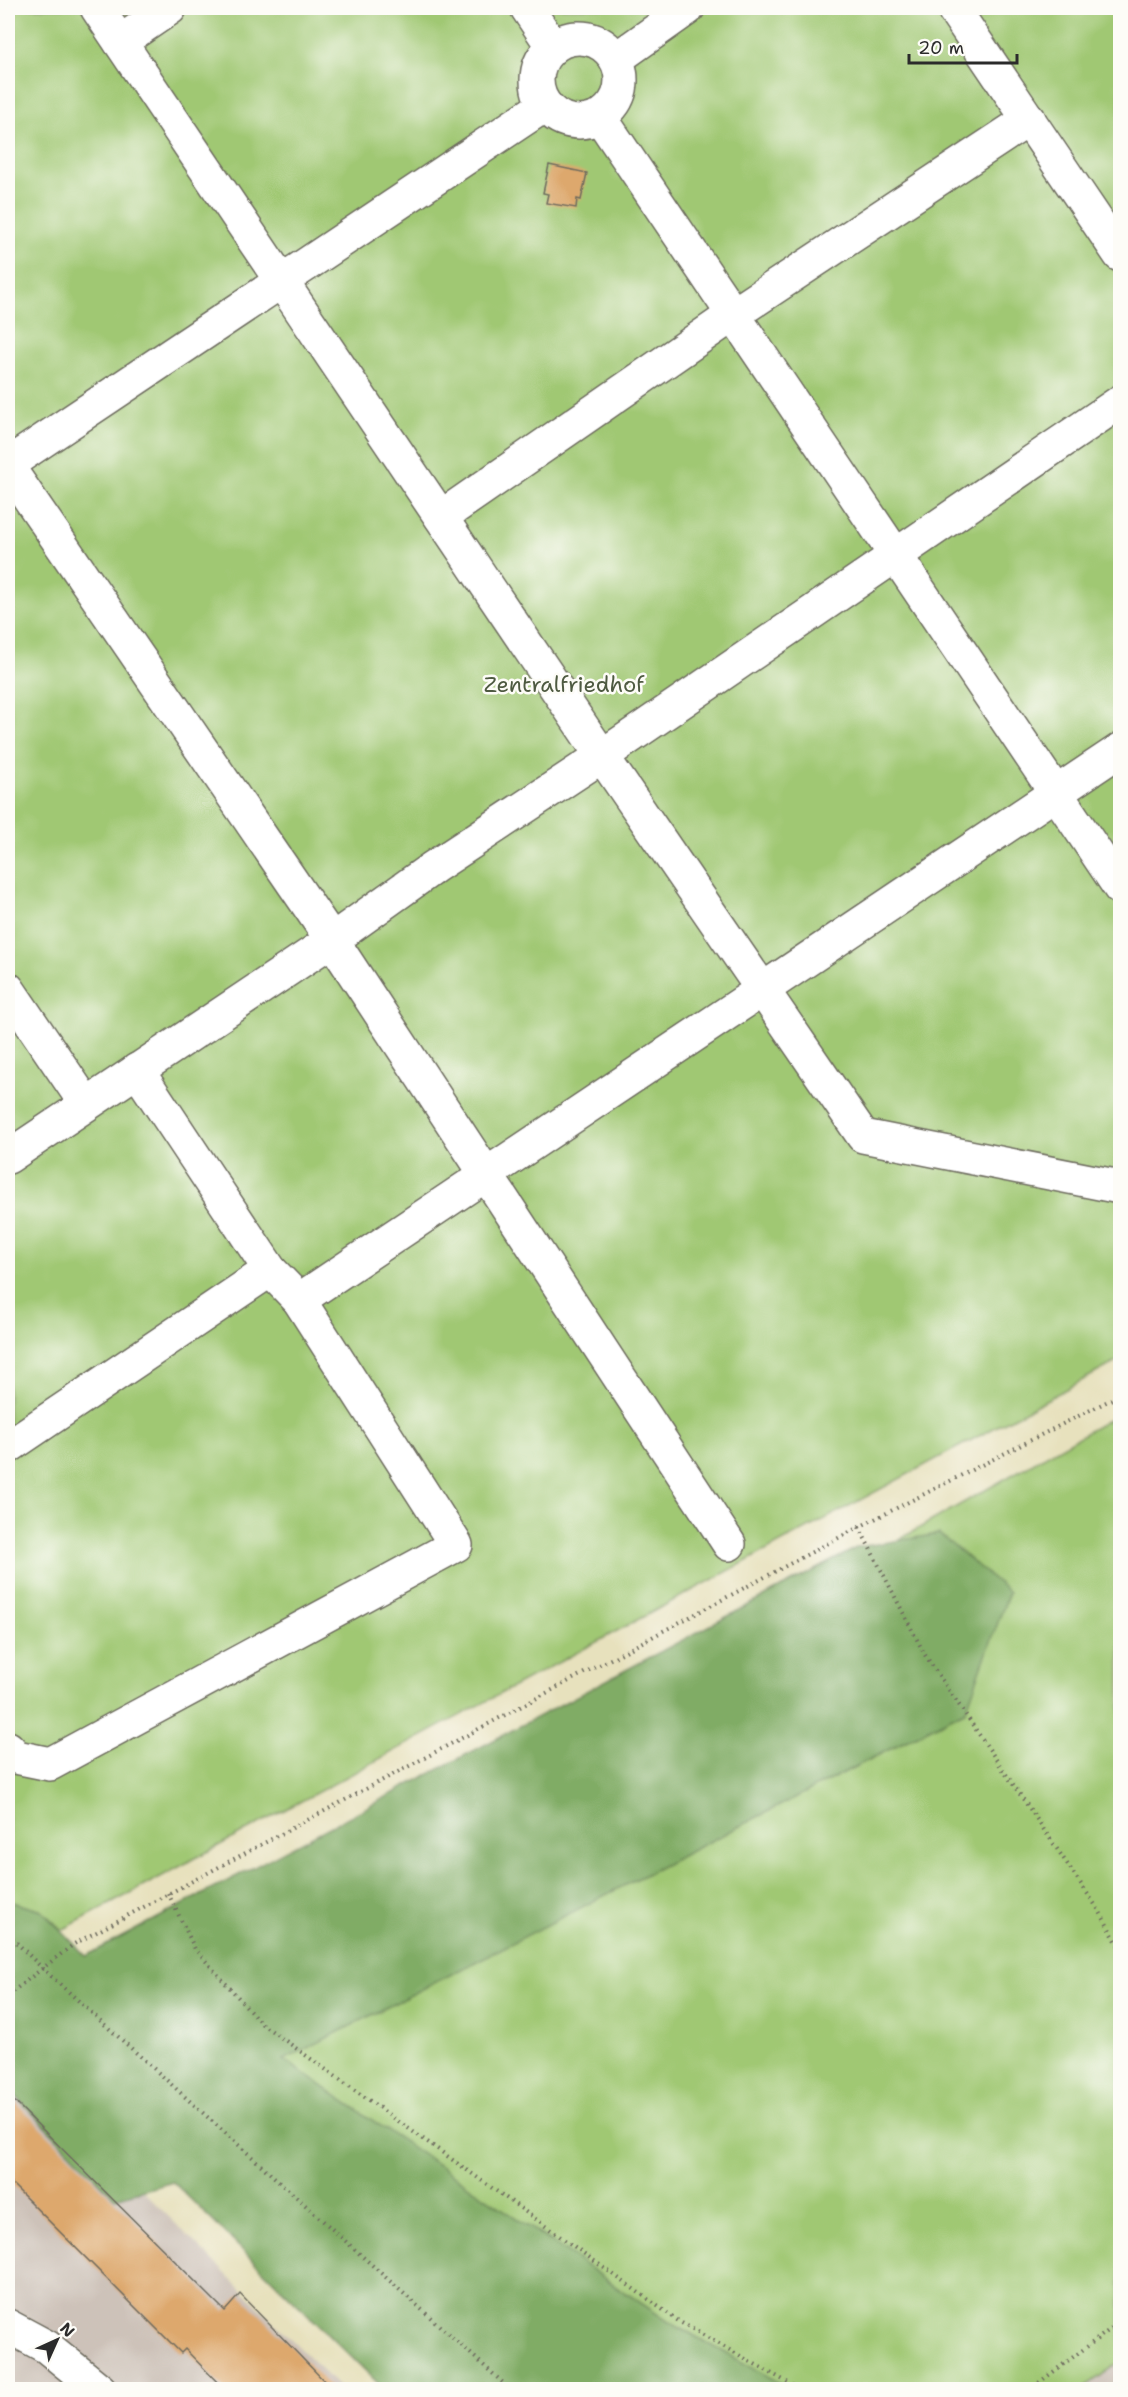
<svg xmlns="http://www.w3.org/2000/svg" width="1128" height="2397" font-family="'Shantell Sans',sans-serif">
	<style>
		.industrial { fill: #cdc2b9 }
		.green { fill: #a0c873; stroke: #667a4f; stroke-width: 1.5 }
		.forest { fill: #80ac65; stroke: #566c48; stroke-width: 1.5 }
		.building { fill: #dda86d }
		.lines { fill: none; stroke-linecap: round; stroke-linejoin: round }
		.minor-casing { stroke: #6d6b5e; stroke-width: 36 }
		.path { stroke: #6d6b5e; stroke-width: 4; stroke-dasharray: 1.5 4.5; stroke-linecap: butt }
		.minor { stroke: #fff; stroke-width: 33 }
		.labels { text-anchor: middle; stroke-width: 5; stroke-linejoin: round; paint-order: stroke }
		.park-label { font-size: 22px; fill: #4e5a41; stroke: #fdfcf7 }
	</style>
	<rect width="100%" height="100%" fill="#fdfcf7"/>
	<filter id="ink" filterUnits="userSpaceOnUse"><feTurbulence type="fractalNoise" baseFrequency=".0167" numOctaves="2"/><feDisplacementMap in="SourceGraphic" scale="12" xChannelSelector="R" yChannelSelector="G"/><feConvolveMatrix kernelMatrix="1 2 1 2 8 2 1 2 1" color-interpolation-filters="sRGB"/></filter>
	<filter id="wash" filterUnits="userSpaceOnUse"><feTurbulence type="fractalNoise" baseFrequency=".008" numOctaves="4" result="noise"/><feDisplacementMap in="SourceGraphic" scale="24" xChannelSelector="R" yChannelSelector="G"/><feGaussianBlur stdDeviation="1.35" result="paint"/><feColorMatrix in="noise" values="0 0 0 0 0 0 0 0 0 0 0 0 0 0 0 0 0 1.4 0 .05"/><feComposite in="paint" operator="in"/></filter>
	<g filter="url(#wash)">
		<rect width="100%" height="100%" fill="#e7e1bd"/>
		<!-- industrial -->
		<g class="industrial">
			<polygon points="8,2088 115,2198 143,2191 341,2389 8,2389"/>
			<polygon points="1120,2362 1120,2389 1082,2389"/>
		</g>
		<!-- green -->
		<g class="green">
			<polygon points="8,8 1120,8 1120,1360 62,1930 42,1911 8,1901"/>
			<polygon points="1120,1413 1120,2362 1082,2389 791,2389 669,2322 283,2060 966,1710 939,1534 893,1543"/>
		</g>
		<!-- forest -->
		<polygon class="forest" points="939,1534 1009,1592 966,1710 284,2060 669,2322 791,2389 384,2389 173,2182 115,2198 8,2088 8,1901 42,1911 86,1956 858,1547"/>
		<g id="blocks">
			<!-- building -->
			<g class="building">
				<polygon points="549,165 587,173 581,200 577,199 576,208 546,203 548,194 543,193"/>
				<polygon points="8,2095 225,2311 240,2294 333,2390 225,2390 185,2349 181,2353 8,2180"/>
			</g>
		</g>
	</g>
	<g filter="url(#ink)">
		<use href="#blocks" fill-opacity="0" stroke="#6d6b5e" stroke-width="1.5"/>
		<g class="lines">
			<!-- minor casing -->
			<g class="minor-casing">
				<g id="minor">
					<polyline points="97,8 602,756 863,1136 1120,1187"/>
					<polyline points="527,8 553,47"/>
					<polyline points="953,8 1120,255"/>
					<circle cx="579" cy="80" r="42"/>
					<polyline points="120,42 170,8"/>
					<polyline points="616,59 688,8"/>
					<polyline points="600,117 1120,888"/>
					<polyline points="8,464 545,105"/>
					<polyline points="8,467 332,940 729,1544"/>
					<polyline points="441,517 734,314 1029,119"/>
					<polyline points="8,989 86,1104"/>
					<polyline points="8,1157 332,940 434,867 602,756 1120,402"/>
					<polyline points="299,1300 1120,750"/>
					<polyline points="8,1447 270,1270"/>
					<polyline points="8,1748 16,1757 50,1764 456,1545 299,1300 270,1270 137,1070"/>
					<polyline points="8,2326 47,2347 100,2390"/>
				</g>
			</g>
			<!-- path -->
			<g class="path">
				<polyline points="859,1527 925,1655 1100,1912 1120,1948"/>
				<polyline points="168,1893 195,1949 262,2024 680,2322 801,2390"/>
				<polyline points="8,1934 43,1969 511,2390"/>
				<polyline points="8,1995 74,1944 859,1527 1120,1395"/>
				<polyline points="1029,2390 1120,2322"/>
			</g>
			<!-- minor -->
			<use href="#minor" class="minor"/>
		</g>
	</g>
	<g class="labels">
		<!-- park labels -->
		<g class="park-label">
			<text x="564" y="692">Zentralfriedhof</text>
		</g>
	</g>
	<!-- margin -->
	<rect width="1128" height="2397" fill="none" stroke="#fdfcf7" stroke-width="30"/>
	<!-- north arrow -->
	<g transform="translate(57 2340) rotate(45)" stroke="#fdfcf7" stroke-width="4.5" paint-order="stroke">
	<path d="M0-4.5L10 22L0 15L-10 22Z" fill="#2b2b2b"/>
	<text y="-9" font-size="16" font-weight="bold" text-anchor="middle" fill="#2b2b2b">N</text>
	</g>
	<!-- scale -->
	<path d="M909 54v9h108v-9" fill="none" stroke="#2b2b2b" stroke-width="3"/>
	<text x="918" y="54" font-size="18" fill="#2b2b2b" stroke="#fdfcf7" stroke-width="4.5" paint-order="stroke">20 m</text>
</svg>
